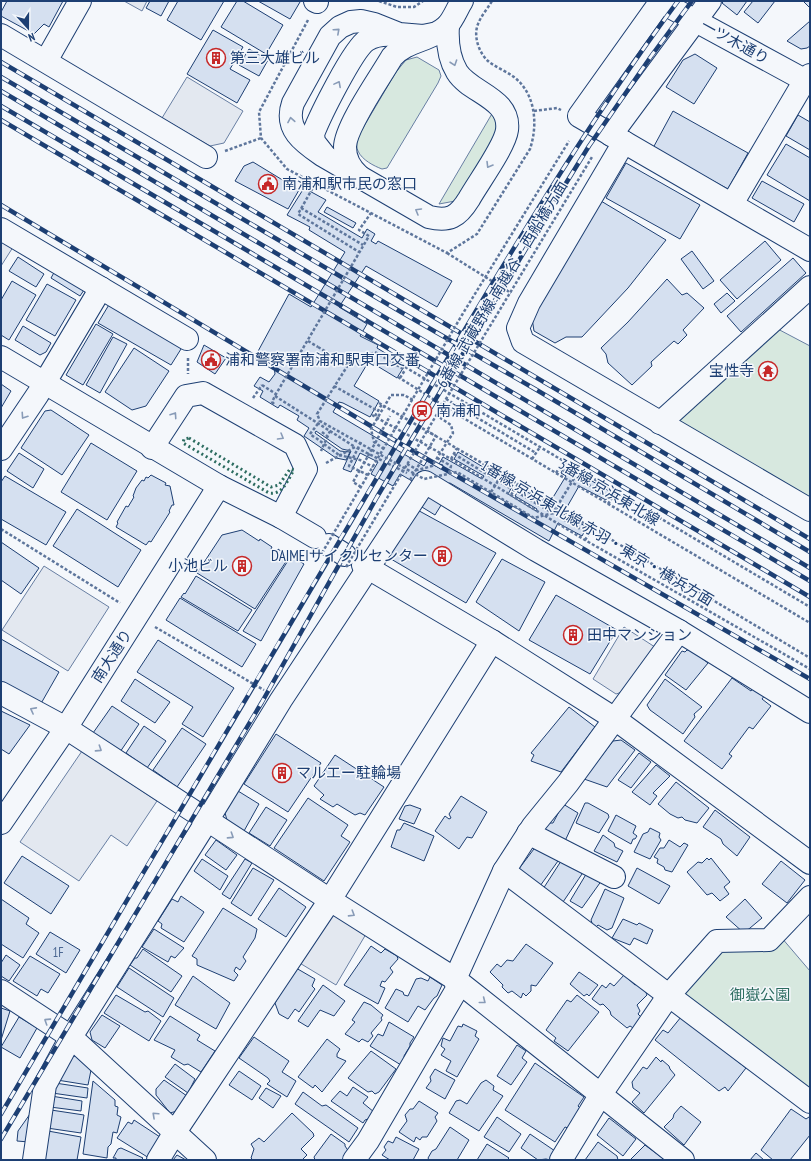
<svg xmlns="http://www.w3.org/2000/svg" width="811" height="1161" font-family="'PT Sans Narrow','Noto Sans JP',sans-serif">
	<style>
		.green { fill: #d7e8df; stroke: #687fa3 }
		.parking { fill: #e3e8f0; stroke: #687fa3 }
		.building { fill: #d5e0f0; stroke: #1d3f73 }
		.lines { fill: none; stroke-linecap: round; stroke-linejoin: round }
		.minor-casing { stroke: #1d3f73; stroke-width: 24 }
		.path { stroke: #5e769c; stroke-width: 2.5; stroke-dasharray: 3 2; stroke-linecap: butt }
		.minor { stroke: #f4f7fb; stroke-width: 22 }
		.rail-casing { stroke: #1d3f73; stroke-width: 4.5 }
		.rail { stroke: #f4f7fb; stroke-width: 3; stroke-dasharray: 9; stroke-linecap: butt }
		.path-bridge { stroke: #5e769c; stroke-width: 2.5; stroke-dasharray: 3 2; stroke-linecap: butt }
		.hedge { stroke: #2c6c60; stroke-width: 3; stroke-dasharray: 2 3; stroke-linecap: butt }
		.oneway { stroke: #889bb7 }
		.labels { text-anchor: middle; stroke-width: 3; stroke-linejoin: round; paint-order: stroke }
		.number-label { font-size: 13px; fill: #4b6792 }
		.street-label { font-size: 15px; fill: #1d3f73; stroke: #f4f7fb }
		.poi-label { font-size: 15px; fill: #1d3f73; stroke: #f4f7fb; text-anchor: start }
		.park-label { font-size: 15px; fill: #2c6c60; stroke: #f4f7fb }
	</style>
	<rect width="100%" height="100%" fill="#f4f7fb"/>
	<!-- green -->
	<g class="green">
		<path d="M417,57L439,70L441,76L438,83L387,168L382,169C374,166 362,160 358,151C356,148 357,142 357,138L396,72L406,60Z"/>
		<polygon points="493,112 497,121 496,139 455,201 439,204"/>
		<polygon points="774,327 810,346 810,500 677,423 677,416"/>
		<polygon points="781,937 810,971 810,1096 685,999 684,988 719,949"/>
	</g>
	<!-- parking -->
	<g class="parking">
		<polygon points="124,1 147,1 142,11"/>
		<polygon points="187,77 243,111 224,143 210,146 162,118"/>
		<polygon points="1,235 15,244 1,266"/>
		<polygon points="44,566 109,607 68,671 2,630"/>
		<polygon points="624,627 658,649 625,691 616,694 593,679"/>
		<polygon points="82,751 157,801 127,846 111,835 79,881 20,842"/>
		<polygon points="334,913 366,934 336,985 298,962"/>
	</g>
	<!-- building -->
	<g class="building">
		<polygon points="7,1 63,1 49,27 44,24 34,34 1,16 1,12"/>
		<polygon points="150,1 169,1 161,16 146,8"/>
		<polygon points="178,1 224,1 201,40 167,20"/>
		<polygon points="237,1 243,1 283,25 266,54 221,27"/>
		<polygon points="258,1 299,1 300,2 290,19"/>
		<polygon points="724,1 747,1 737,15 722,3"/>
		<polygon points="753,1 775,1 758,23 744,12"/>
		<polygon points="803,1 810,1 810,8"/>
		<polygon points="810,21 810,46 807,48 801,49 787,41"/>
		<polygon points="213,30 243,47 230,69 250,80 237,103 187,74"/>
		<polygon points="249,49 268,60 259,76 239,65"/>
		<polygon points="695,54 717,68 694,104 666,87 683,60"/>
		<polygon points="673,111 748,153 728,189 653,148"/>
		<polygon points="798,115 810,122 810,150 786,136"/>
		<polygon points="786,144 810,158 810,201 767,175"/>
		<polygon points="253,162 299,190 288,209 235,181 244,166"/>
		<polygon points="626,163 700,205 680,239 606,198"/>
		<polygon points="762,181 804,204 794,222 752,198"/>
		<polygon points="304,188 326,200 318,212 362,238 367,229 375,234 371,241 376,244 378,241 452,281 437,307 366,266 339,307 367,324 360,336 378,345 377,348 405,365 397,378 369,361 354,386 379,401 370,417 343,403 339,402 333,412 424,466 427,461 441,469 443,465 439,464 443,457 482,479 484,476 454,459 458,452 513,485 508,494 536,511 537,509 515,496 520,488 549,504 566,476 561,473 564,467 570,470 571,469 611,492 606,500 579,486 563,514 587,527 582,536 558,523 549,541 450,483 424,488 400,474 393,486 371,474 378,462 360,453 351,472 343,469 351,451 342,449 316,431 315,433 340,451 350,452 346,460 336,458 304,436 309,428 297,420 299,416 280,405 278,408 260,397 263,391 254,386 260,377 269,382 275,374 274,366 256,355 289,294 311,307 345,252 309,230 310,227 287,215"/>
		<polygon points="601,201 666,240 628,288 582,337 566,337 555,343 534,331 532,318"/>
		<polygon points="327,207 356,223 353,228 324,212"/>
		<polygon points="765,241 781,260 737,299 720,280"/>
		<polygon points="692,251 714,281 703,289 681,259"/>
		<polygon points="18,257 44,274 36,287 9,271"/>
		<polygon points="793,258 806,273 741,332 727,316"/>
		<polygon points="56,269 84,290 80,296 51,278"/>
		<polygon points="667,279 682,295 687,293 704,308 683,330 687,335 678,344 674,341 651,362 652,366 632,385 608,363 606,354 601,348 628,322"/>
		<polygon points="12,281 36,295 9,340 1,335 1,300"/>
		<polygon points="47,284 76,300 55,336 26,320"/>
		<polygon points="727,293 735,301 721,313 714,304"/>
		<polygon points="110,303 178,342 181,349 171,365 98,323"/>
		<polygon points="96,324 113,334 83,385 66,375"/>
		<polygon points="23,326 51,343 46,352 40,355 15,340"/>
		<polygon points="113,337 127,344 100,393 86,385"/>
		<polygon points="204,345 226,358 215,374 197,362"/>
		<polygon points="134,348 169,371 146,406 132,410 105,392"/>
		<polygon points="1,384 11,391 1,408"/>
		<polygon points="51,410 89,435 62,475 21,448 45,411"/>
		<polygon points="91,443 137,471 107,520 61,492"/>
		<polygon points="19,453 44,469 33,488 7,471"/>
		<polygon points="151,475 166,483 165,485 170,486 174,505 172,505 169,511 170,512 151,542 149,541 146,545 116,527 118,523 117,522 126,506 128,507 134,497 133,496 136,488 142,480 144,481 146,477 148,478"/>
		<polygon points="5,476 66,512 46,545 1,519 1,482"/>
		<polygon points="430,493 443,502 435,515 417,504"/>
		<polygon points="412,507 496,553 466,603 391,559 384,551"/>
		<polygon points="77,509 141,550 118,587 53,546"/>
		<polygon points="242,530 259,541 260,539 272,547 271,549 276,553 278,549 285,554 283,557 287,560 255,609 197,573 222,535"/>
		<polygon points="1,542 39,568 21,594 1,580"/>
		<polygon points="291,556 304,564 261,641 243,631"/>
		<polygon points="502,559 545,582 519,631 476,602"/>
		<polygon points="196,576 252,610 238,631 181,597 184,593 185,594"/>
		<polygon points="556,595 617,630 590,674 529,640"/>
		<polygon points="180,598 256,644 242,667 166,620"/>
		<polygon points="1,639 59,672 39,707 1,685"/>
		<polygon points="158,640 234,688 203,737 182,724 193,707 137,672"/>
		<polygon points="687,650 691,650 708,663 686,690 665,675 682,651 685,652"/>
		<polygon points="732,678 751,691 753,688 765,695 762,699 771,706 753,729 749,727 729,754 732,756 722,769 684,741"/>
		<polygon points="135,679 170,702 155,723 121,701"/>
		<polygon points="665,679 702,707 694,714 695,717 683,734 650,710 647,705"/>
		<polygon points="112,706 139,724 120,752 93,733"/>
		<polygon points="569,707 595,727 561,772 531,761 534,755 531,753"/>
		<polygon points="1,711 30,725 9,754 1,749"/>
		<polygon points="144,726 166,741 147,768 126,753"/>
		<polygon points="182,728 206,744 177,787 153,770"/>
		<polygon points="276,734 321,763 288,812 244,784"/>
		<polygon points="621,740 635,750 607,787 584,779 613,741"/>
		<polygon points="639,753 651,762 631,788 618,780"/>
		<polygon points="335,755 384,787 365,815 360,813 355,815 337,804 333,807 320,799 324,795 314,786"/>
		<polygon points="656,765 670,776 653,793 657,796 650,805 632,792"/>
		<polygon points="676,782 709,808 697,823 685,820 682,817 678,818 670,814 658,804"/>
		<polygon points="238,791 259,804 244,831 227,820 225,813"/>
		<polygon points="461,796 487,812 472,838 467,837 459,849 435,831 445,816 449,819 451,818 449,814"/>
		<polygon points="308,798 348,825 341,836 350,842 324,881 274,848"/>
		<polygon points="585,803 588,803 608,814 609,817 599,833 576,823"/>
		<polygon points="563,804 578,813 565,841 544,830 548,823 553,823"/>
		<polygon points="410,805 421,809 414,824 399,819 405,806"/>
		<polygon points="266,807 287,820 270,846 249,833"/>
		<polygon points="715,810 750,837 737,856 723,844 721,839 703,827"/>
		<polygon points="616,815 636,826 633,833 637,836 635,839 633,839 631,844 608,831"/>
		<polygon points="404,823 434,836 424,861 391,847 397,830 400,830"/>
		<polygon points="650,828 660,833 659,837 661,840 650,859 634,852 643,834 648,832"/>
		<polygon points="603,835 614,843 615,847 623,851 617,862 594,851"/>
		<polygon points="216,840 237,855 226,870 205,855"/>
		<polygon points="669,840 680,847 684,843 688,845 672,872 665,870 664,867 657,863 658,859 654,857 660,848 664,848"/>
		<polygon points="537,845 558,861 540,886 518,870"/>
		<polygon points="22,856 69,886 51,914 4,883"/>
		<polygon points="563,858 581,868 582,874 563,902 543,889"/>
		<polygon points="707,858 709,860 711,858 730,882 724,887 729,894 720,901 712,893 707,895 687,872 698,862 702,863"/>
		<polygon points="202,859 228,876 220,890 194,871"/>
		<polygon points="245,859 252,863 230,899 222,894"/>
		<polygon points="781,861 805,880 787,903 762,884"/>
		<polygon points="253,868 274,880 251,916 231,903"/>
		<polygon points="637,868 670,886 659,904 628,886"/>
		<polygon points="588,871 602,880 582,908 570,901"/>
		<polygon points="279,888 306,907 286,937 258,919"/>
		<polygon points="605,889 624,898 612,928 607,930 598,925 595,928 591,926 592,923 591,920"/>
		<polygon points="181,896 204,912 184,942 161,928 162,924 158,921 172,899 178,902"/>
		<polygon points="1,899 29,918 26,924 39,933 23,958 1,944"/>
		<polygon points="745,899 762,918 744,933 726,917"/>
		<polygon points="223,908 257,929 255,938 243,957 246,961 240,970 236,967 234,971 238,975 234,981 197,965 197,959 192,956"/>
		<polygon points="623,919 637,925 639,923 653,930 647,944 634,938 630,945 612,938"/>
		<polygon points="154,929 184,948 175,958 171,956 168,962 142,947"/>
		<polygon points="50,932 80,950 66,973 36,954"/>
		<polygon points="526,944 553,963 536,986 531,985 531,991 526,996 523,993 521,998 512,991 508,993 502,987 503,985 490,972 497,964 501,967 507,960 513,961"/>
		<polygon points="371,946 381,953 385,949 397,956 398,959 390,968 393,972 385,982 382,981 380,986 385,988 378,1004 344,985"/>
		<polygon points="143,949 182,976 171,992 130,965 135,958 137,958"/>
		<polygon points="6,955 20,965 9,981 1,976 1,963"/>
		<polygon points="30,956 60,974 48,993 41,989 37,996 13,981"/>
		<polygon points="129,968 174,998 163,1017 117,987"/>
		<polygon points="296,968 315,979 312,986 315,989 299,1012 295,1009 288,1019 279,1014 275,1003"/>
		<polygon points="579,972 598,985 589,996 587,994 584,996 570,984"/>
		<polygon points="624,975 635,985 637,984 645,990 647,995 637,1005 640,1011 638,1014 643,1019 635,1029 630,1026 627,1028 611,1015 610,1011 603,1004 600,1005 592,999 602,985 606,988 610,983 614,986"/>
		<polygon points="193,976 230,1003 216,1029 175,1005"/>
		<polygon points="430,977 442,985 437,996 434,998 425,1010 418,1006 408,1022 385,1008 396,989 403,992 404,995 408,996 416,979 421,978 428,981"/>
		<polygon points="323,985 345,1001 334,1016 320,1010 308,1027 298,1021"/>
		<polygon points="116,995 145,1012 148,1011 161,1021 149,1041 104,1013"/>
		<polygon points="577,995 599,1012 568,1051 554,1041 556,1038 546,1030 567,1000 571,1002"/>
		<polygon points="364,1002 371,1005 383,1015 381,1018 382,1020 371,1033 373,1036 368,1042 362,1039 359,1042 345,1034 355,1022 352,1020"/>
		<polygon points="1,1008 10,1011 1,1040"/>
		<polygon points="102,1015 120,1026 105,1048 92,1040 90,1032"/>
		<polygon points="170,1016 200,1035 197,1040 215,1051 201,1072 188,1064 184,1065 171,1057 175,1050 154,1040"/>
		<polygon points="19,1017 37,1028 20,1058 1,1047"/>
		<polygon points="681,1017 746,1068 728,1091 725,1087 719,1091 655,1040 663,1030 668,1033"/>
		<polygon points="389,1022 414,1037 410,1043 410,1046 404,1056 405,1059 401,1065 370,1046 378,1034 383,1036"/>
		<polygon points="463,1024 477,1031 475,1036 479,1039 457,1077 446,1071 451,1061 441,1055 445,1049 441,1046 443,1038 450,1041 458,1026 462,1027"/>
		<polygon points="254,1037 289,1061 282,1072 296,1081 287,1097 267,1084 270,1081 268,1078 239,1058"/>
		<polygon points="327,1039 340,1049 337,1054 337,1057 346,1061 322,1092 315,1085 313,1088 298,1077"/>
		<polygon points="517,1045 526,1051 522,1058 527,1062 511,1085 497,1076"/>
		<polygon points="371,1051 396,1069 379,1092 375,1094 372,1091 368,1092 348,1078"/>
		<polygon points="75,1056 91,1070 88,1085 57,1080 72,1057"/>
		<polygon points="656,1057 661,1062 662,1060 669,1066 670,1069 675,1075 644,1113 632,1102 640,1093 633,1088 632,1082 643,1067 647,1069"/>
		<polygon points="535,1063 584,1097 578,1106 581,1109 568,1128 565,1127 555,1142 505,1110"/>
		<polygon points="175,1064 195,1079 188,1093 165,1077"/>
		<polygon points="435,1069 455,1080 445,1099 426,1088 431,1081 430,1077"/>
		<polygon points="239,1071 261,1086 252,1100 229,1085"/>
		<polygon points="164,1080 187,1096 177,1111 170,1113 156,1095 156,1089"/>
		<polygon points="486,1080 494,1086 493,1090 503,1096 479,1131 449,1113 456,1101 460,1100 467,1104 481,1083"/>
		<polygon points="93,1081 115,1100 115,1106 118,1107 117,1115 121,1117 117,1133 113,1132 111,1144 108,1147 107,1158 83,1154"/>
		<polygon points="55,1083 88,1088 87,1098 52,1093"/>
		<polygon points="353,1087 368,1097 363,1103 374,1112 368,1119 365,1120 363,1123 331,1101 340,1091 347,1096"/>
		<polygon points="266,1088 281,1096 273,1108 259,1098"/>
		<polygon points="303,1092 322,1106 326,1105 358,1128 349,1142 295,1104"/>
		<polygon points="51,1096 82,1101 81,1111 50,1107"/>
		<polygon points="419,1101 438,1113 435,1117 437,1121 427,1137 422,1137 420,1140 416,1137 414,1142 399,1132 407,1121 405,1115 410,1109 413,1109"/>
		<polygon points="681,1106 701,1122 684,1145 664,1127 673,1118 674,1114"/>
		<polygon points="791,1109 806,1119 809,1117 810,1118 810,1135 790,1160 773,1160 761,1150"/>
		<polygon points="51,1110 84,1115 81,1133 47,1128"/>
		<polygon points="292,1113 313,1133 314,1136 301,1149 307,1155 302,1160 253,1160 251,1158 254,1149 251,1144 259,1138 264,1142"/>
		<polygon points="30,1114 29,1142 17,1141 18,1131"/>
		<polygon points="497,1117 521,1134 509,1152 484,1137"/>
		<polygon points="609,1118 636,1139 623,1156 597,1135"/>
		<polygon points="134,1120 160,1137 149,1158 117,1138 128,1122 132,1124"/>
		<polygon points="450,1127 469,1140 457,1160 429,1160 428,1158 432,1151 436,1149"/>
		<polygon points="48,1131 81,1137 77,1160 43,1160"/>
		<polygon points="331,1134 345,1144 345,1146 349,1152 344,1160 315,1160 314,1157"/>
		<polygon points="530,1134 555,1151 550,1160 546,1159 538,1160 521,1148"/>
		<polygon points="396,1137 419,1149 413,1160 390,1160 382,1155 386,1150 384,1147 388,1141 393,1143"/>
		<polygon points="598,1142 617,1156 618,1160 585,1160"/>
		<polygon points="487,1144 509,1158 507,1160 477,1160"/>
		<polygon points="645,1145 665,1160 630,1160"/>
		<polygon points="121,1148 143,1158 141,1160 116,1160 116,1158 113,1158 118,1149"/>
		<polygon points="756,1153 764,1160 750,1160"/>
		<polygon points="177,1155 186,1160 173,1160"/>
	</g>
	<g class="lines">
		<!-- minor casing -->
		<g class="minor-casing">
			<g id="minor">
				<polyline points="315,1 317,2"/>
				<polyline points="659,1 810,83"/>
				<polyline points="661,1 579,116 810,250"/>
				<path d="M433,34L423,36L399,34L374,24L361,21L351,22L340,27L330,36L293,103C284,129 303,142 322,155L429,217C449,222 458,217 469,199C478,183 505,146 507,130C511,98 470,93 457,72C449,59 447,40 448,25"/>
				<polyline points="1,35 206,157"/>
				<polyline points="46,61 80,1"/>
				<polyline points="611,135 710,1"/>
				<polyline points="624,142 529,303 518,328 523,342 810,510"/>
				<path d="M325,156L314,142L313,134C320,116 353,49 367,40C377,34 389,34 400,36"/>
				<path d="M359,176C351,169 345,158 345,147C345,127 381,76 392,57C407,40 431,41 447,26C453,20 457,9 462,1"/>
				<polyline points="732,204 805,80 810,75"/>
				<polyline points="1,229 187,339"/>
				<polyline points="1,357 219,486 281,517 315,537"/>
				<polyline points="660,423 810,287"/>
				<polyline points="152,448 186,396 203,393 295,445 306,469 281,517"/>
				<polyline points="1,449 38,394 101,288"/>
				<polyline points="329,545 345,555"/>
				<polyline points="363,565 492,641 615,719 810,863"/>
				<polyline points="1,693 66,728 330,900 455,979 683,1160"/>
				<polyline points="1,823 66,728 219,486"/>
				<polyline points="528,833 614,877"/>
				<polyline points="504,871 810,1102"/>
				<polyline points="1,991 71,1037 205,1160"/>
				<polyline points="34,1160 45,1085 71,1037 207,821 281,700 425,482 536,550 679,631 810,712"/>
				<polyline points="158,1160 175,1132 330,900 492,641"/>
				<polyline points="354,1160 368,1141 457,989 455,979 504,871 533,826 568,783 679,631"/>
				<polyline points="561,1160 601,1094 669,995 717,941 769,940 810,897"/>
			</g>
		</g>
		<!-- path -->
		<g class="path">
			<polyline points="379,1 397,7 414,7 423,1"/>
			<path d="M308,20L259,112L261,138L287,169L447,253L477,234L530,149C538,125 536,94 514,77C506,71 495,67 488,61C479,53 473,36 478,24C481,16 488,8 492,1"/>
			<polyline points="534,111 557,108 561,110"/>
			<polyline points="225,151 261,138"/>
			<polyline points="315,184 298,214 359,252"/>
			<polyline points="301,208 363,245"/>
			<polyline points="369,236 359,230 371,213"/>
			<polyline points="447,253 511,293"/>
			<polyline points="308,341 318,347"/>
			<polyline points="188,358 188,374"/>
			<polyline points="348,365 375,352 405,370"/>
			<polyline points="405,367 810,607"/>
			<polyline points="398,377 465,419 556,473 810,623"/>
			<polyline points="400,378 405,370"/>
			<polyline points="334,386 378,411"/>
			<polyline points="275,396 330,431 321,451"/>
			<polyline points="253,398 262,385"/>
			<polyline points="446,399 536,453"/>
			<polyline points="379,403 518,484 810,658"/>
			<polyline points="274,404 272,402 276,394"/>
			<polyline points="372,415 451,459 585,540 810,669"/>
			<polyline points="375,416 382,404"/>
			<polyline points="330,431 355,447"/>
			<polyline points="322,432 327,436"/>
			<polyline points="316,438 339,455"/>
			<polyline points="454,454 498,481"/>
			<polyline points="437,458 446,463"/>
			<polyline points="451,459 457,448"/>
			<polyline points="532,459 540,447"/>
			<polyline points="326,463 355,447 407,473"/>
			<polyline points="559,468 566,472"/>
			<polyline points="556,473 564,461"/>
			<polyline points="575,477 612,499"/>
			<polyline points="361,487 353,482 368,456"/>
			<polyline points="508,487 589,534"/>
			<polyline points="511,495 518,484"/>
			<polyline points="608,504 616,492"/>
			<polyline points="1,529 120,603"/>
			<polyline points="585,540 592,529"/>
			<polyline points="155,627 264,690"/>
		</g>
		<!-- minor -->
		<use href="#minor" class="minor"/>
		<!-- rail casing -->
		<g class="rail-casing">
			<g id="rail">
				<polyline points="1,62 810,539"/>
				<polyline points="1,77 401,312 535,389 810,552"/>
				<polyline points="1,91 810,568"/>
				<polyline points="1,106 810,581"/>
				<polyline points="1,120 810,597"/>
				<polyline points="1,205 401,444 810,679"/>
				<path d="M1,1114C131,894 260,673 391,454C482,301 571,145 678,1"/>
				<polyline points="1,1139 262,702 377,497 542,222 589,146 652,55 692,1"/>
			</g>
		</g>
		<!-- rail -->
		<use href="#rail" class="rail"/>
		<!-- path-bridge -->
		<g class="path-bridge">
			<polyline points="318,347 348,365 317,414 320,421 424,479 457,472 534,518 553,513 575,477 566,472"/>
			<polyline points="262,385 276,394 369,236"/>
			<polyline points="314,437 310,434 320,421"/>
			<polyline points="361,442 349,466 368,475"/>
			<polyline points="384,449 374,442 371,429 391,395 404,395 413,400"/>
			<polyline points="339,455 360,460 373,467"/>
			<polyline points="368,456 390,416"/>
			<polyline points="446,463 451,466 449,473"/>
			<polyline points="407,464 418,470 432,466 453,433 451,425 436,415"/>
			<polyline points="410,480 436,436 427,431"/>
			<polyline points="491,492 498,481 508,487"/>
			<polyline points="322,553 462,315 569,141"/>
			<polyline points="346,567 446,399 592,157"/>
		</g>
		<!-- hedge -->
		<path class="hedge" d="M189,438L271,487L279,485L290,469L294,470C287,481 283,495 269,493L183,443L184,439Z"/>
	</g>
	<!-- one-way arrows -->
	<defs><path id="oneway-chevron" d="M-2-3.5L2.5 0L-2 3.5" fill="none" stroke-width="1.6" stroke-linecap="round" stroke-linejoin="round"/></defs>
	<g class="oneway">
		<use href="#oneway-chevron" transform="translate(337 31) rotate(-42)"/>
		<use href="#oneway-chevron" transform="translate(454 63) rotate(71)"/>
		<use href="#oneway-chevron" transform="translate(338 84) rotate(-62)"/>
		<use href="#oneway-chevron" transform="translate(291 120) rotate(-100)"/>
		<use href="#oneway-chevron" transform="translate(489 165) rotate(121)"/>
		<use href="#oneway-chevron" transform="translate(418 211) rotate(-150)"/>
		<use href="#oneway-chevron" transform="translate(174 415) rotate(-56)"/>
		<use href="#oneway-chevron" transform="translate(24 416) rotate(124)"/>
		<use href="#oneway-chevron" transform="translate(281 437) rotate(30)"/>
		<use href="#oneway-chevron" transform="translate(33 710) rotate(-152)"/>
		<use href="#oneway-chevron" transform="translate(99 749) rotate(33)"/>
		<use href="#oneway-chevron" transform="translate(231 836) rotate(33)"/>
		<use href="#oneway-chevron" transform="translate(352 914) rotate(32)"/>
		<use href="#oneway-chevron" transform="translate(483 1001) rotate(38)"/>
		<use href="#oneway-chevron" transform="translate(47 1021) rotate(-147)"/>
		<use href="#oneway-chevron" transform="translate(155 1115) rotate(-137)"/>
	</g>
	<!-- icons -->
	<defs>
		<g id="building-ring" transform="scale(1)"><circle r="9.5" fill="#f4f7fb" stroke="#c62828" stroke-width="1.5"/><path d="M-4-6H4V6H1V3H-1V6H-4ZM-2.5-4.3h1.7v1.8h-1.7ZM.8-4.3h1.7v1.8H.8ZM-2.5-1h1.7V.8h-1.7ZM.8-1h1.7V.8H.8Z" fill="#c62828"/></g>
		<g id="civic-ring" transform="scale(1)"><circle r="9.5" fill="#f4f7fb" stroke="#c62828" stroke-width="1.5"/><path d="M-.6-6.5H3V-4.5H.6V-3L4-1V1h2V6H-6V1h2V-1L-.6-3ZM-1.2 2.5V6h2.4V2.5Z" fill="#c62828"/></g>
		<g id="temple-ring" transform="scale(1)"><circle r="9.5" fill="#f4f7fb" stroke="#c62828" stroke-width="1.5"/><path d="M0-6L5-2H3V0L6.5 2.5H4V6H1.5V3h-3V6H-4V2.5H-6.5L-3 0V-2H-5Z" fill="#c62828"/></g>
		<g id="station-ring" transform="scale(1)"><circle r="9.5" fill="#f4f7fb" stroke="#c62828" stroke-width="1.5"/><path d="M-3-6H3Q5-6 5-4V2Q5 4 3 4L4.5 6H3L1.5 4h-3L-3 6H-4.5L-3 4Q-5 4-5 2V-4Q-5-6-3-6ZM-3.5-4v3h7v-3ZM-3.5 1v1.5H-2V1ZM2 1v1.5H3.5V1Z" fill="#c62828"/></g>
	</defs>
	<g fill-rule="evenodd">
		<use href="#building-ring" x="216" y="58"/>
		<use href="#civic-ring" x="268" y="184"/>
		<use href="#civic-ring" x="211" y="360"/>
		<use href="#temple-ring" x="768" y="371"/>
		<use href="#station-ring" x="422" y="411"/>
		<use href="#building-ring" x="442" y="556"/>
		<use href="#building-ring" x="242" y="566"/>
		<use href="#building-ring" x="573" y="635"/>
		<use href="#building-ring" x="282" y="773"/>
	</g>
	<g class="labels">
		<!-- number labels -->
		<g class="number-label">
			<text x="58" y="957">1F</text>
		</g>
		<!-- street labels -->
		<g class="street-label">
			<text transform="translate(735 42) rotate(29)" y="5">一ツ木通り</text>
			<text transform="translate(502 284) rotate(-59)" y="5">6番線 武蔵野線 南越谷・西船橋方面</text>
			<text transform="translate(609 492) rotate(31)" y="5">3番線 京浜東北線</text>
			<text transform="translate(597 533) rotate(31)" y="5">1番線 京浜東北線 赤羽・東京・横浜方面</text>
			<text transform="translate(112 656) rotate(-57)" y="5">南大通り</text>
		</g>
		<!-- poi labels -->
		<g class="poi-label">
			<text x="230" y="63">第三大雄ビル</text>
			<text x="282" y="189">南浦和駅市民の窓口</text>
			<text x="225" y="365">浦和警察署南浦和駅東口交番</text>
			<text x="754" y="376" text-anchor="end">宝性寺</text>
			<text x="436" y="416">南浦和</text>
			<text x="428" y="561" text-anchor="end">DAIMEIサイクルセンター</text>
			<text x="228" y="571" text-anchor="end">小池ビル</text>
			<text x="587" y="640">田中マンション</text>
			<text x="296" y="778">マルエー駐輪場</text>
		</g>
		<!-- park labels -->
		<g class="park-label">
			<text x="760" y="1000">御嶽公園</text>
		</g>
	</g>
	<!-- border -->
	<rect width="811" height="1161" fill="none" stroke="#1d3f73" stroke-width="4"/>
	<!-- north arrow -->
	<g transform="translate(28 28) rotate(159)" stroke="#f4f7fb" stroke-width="3" paint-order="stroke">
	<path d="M0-3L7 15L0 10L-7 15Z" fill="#1d3f73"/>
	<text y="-6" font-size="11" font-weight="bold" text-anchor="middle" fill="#1d3f73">N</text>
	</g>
</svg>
